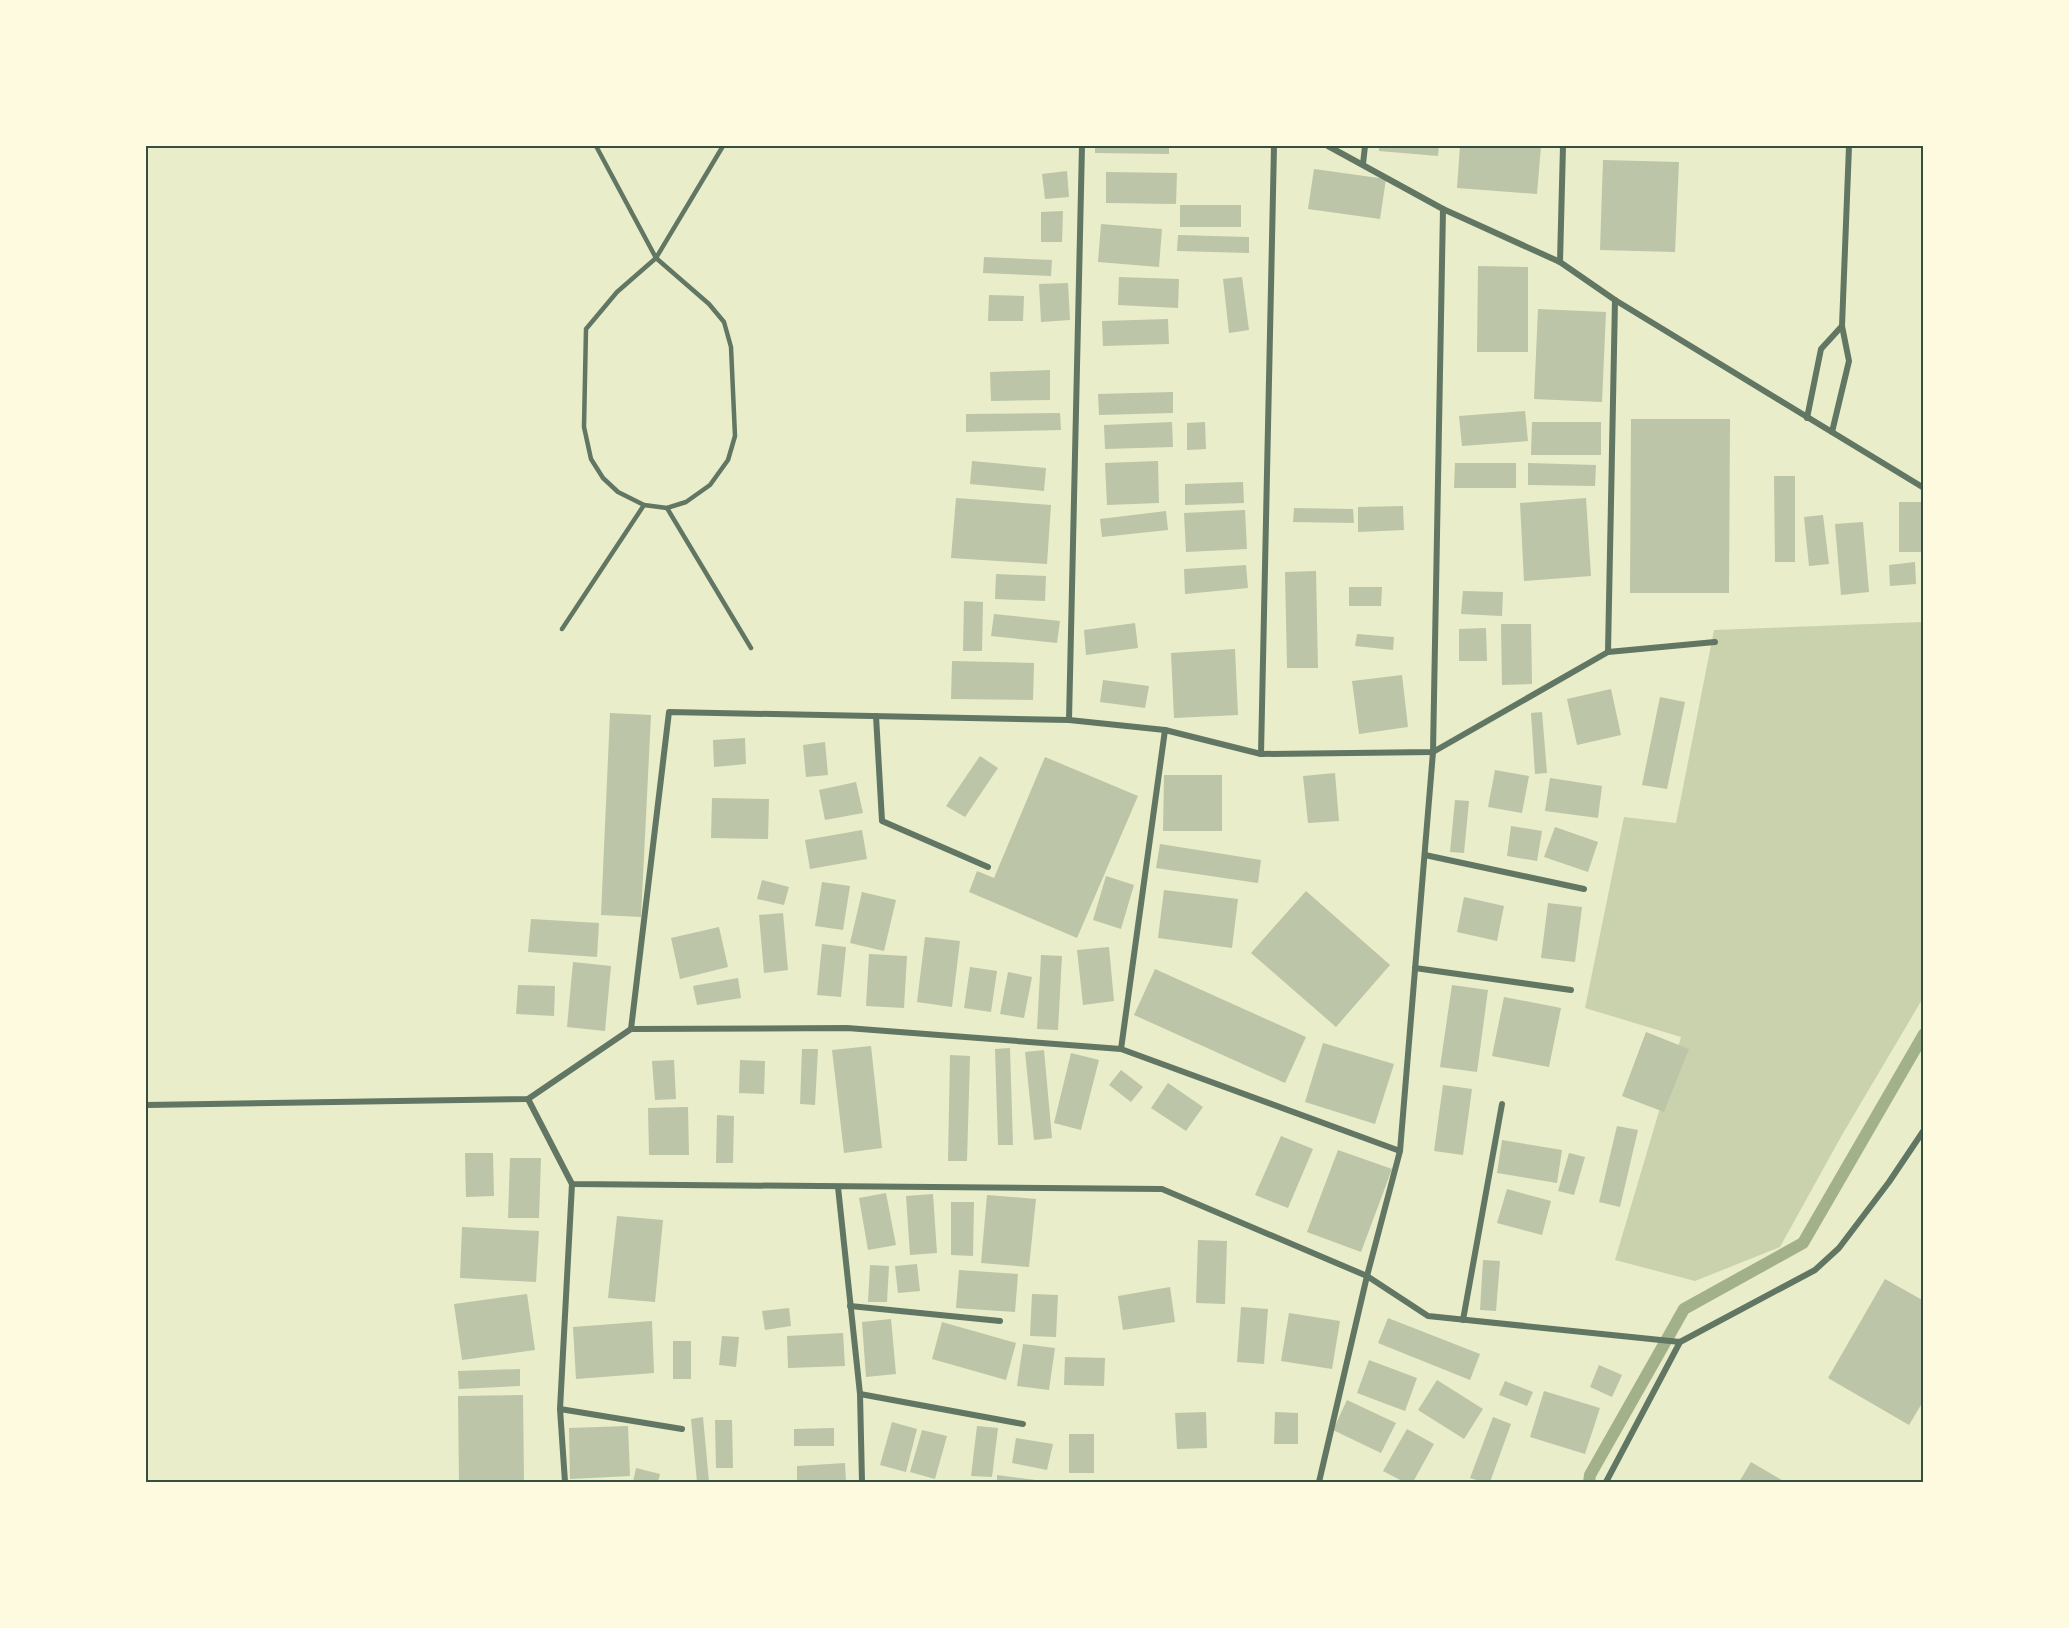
<svg xmlns="http://www.w3.org/2000/svg" width="2069" height="1628" font-family="Literata,serif">
	<style>
		.green { fill: #cad2ad }
		.lines { fill: none; stroke-linecap: round; stroke-linejoin: round }
		.stream { stroke: #a3b18a; stroke-width: 12 }
		.building { fill: #bcc5a7 }
		.service { stroke: #617663; stroke-width: 4.5 }
		.minor { stroke: #617663; stroke-width: 6 }
		.neatline { fill: none; stroke: #344e41; stroke-width: 2 }
	</style>
	<rect width="100%" height="100%" fill="#e9edc9"/>
	<!-- green -->
	<polygon class="green" points="1923,622 1923,998 1842,1135 1780,1247 1695,1281 1615,1260 1681,1037 1585,1008 1624,817 1676,823 1714,630"/>
	<g class="lines">
		<!-- stream -->
		<polyline class="stream" points="1589,1482 1590,1475 1684,1309 1803,1243 1924,1034"/>
	</g>
	<!-- building -->
	<g class="building">
		<polygon points="1095,146 1169,146 1169,154 1095,153"/>
		<polygon points="1379,146 1439,146 1438,156 1379,151"/>
		<polygon points="1460,146 1541,146 1537,194 1457,188"/>
		<polygon points="1603,160 1679,162 1675,252 1600,250"/>
		<polygon points="1314,169 1386,179 1380,219 1308,209"/>
		<polygon points="1067,171 1069,197 1045,199 1042,174"/>
		<polygon points="1106,172 1177,173 1176,204 1106,203"/>
		<rect x="1180" y="205" width="61" height="22"/>
		<polygon points="1063,211 1062,242 1041,242 1041,212"/>
		<polygon points="1101,224 1162,229 1159,267 1098,262"/>
		<polygon points="1178,235 1249,237 1249,253 1177,251"/>
		<polygon points="984,257 1052,260 1051,276 983,273"/>
		<polygon points="1478,266 1528,267 1528,352 1477,352"/>
		<polygon points="1119,277 1179,279 1178,308 1118,305"/>
		<polygon points="1242,277 1249,330 1229,333 1223,279"/>
		<polygon points="1068,283 1070,320 1041,322 1039,284"/>
		<polygon points="989,295 1024,296 1023,321 988,321"/>
		<polygon points="1538,309 1606,312 1602,402 1534,399"/>
		<polygon points="1168,319 1169,344 1103,346 1102,321"/>
		<polygon points="1050,370 1050,400 991,401 990,372"/>
		<polygon points="1173,392 1173,413 1099,415 1098,394"/>
		<polygon points="1525,411 1528,441 1462,446 1459,416"/>
		<polygon points="1060,413 1061,430 966,432 966,414"/>
		<polygon points="1631,419 1730,419 1729,593 1630,593"/>
		<polygon points="1172,422 1173,447 1105,449 1104,425"/>
		<polygon points="1205,422 1206,449 1187,450 1187,423"/>
		<polygon points="1532,422 1601,422 1601,455 1531,455"/>
		<polygon points="972,461 1046,468 1044,491 970,484"/>
		<polygon points="1158,461 1159,503 1107,505 1105,463"/>
		<polygon points="1455,463 1516,463 1516,488 1454,488"/>
		<polygon points="1528,463 1596,465 1595,486 1528,485"/>
		<polygon points="1774,476 1795,476 1795,562 1775,562"/>
		<polygon points="1243,482 1244,503 1185,505 1185,484"/>
		<polygon points="956,498 1051,505 1047,564 951,558"/>
		<polygon points="1586,498 1591,576 1524,581 1520,503"/>
		<rect x="1899" y="502" width="25" height="50"/>
		<polygon points="1403,506 1404,530 1358,532 1358,507"/>
		<polygon points="1294,508 1353,509 1354,523 1293,522"/>
		<polygon points="1245,510 1247,549 1186,552 1184,513"/>
		<polygon points="1166,511 1168,530 1102,537 1100,519"/>
		<polygon points="1823,515 1829,564 1809,566 1804,517"/>
		<polygon points="1863,522 1869,592 1841,595 1835,524"/>
		<polygon points="1915,562 1916,584 1890,586 1889,565"/>
		<polygon points="1246,565 1248,588 1185,594 1184,569"/>
		<polygon points="1316,571 1318,668 1287,668 1285,572"/>
		<polygon points="996,574 1046,576 1045,601 995,599"/>
		<polygon points="1349,587 1382,587 1381,606 1349,606"/>
		<polygon points="1463,591 1503,592 1502,616 1461,614"/>
		<polygon points="964,601 983,602 982,651 963,651"/>
		<polygon points="994,614 1060,621 1057,643 991,636"/>
		<polygon points="1135,623 1138,648 1086,655 1084,630"/>
		<polygon points="1501,624 1531,624 1532,684 1502,685"/>
		<polygon points="1486,628 1487,661 1459,661 1459,629"/>
		<polygon points="1357,634 1394,637 1393,650 1355,646"/>
		<polygon points="1235,649 1238,715 1174,718 1171,653"/>
		<polygon points="952,661 1034,663 1033,700 951,699"/>
		<polygon points="1402,675 1408,727 1359,734 1352,681"/>
		<polygon points="1103,680 1149,686 1145,708 1100,702"/>
		<polygon points="1611,689 1621,735 1577,745 1567,699"/>
		<polygon points="1660,697 1685,702 1667,789 1642,785"/>
		<polygon points="1542,712 1547,773 1535,774 1531,713"/>
		<polygon points="610,713 651,715 641,917 601,915"/>
		<polygon points="745,738 746,764 714,767 713,740"/>
		<polygon points="825,742 828,775 806,777 803,745"/>
		<polygon points="980,756 998,768 965,817 946,806"/>
		<polygon points="1045,757 1138,796 1077,938 969,892 977,871 994,878"/>
		<polygon points="1495,770 1529,776 1522,813 1488,807"/>
		<polygon points="1335,773 1339,821 1308,823 1303,776"/>
		<polygon points="1164,775 1222,775 1222,831 1163,831"/>
		<polygon points="1550,778 1602,786 1598,818 1545,811"/>
		<polygon points="856,782 863,813 825,820 819,790"/>
		<polygon points="712,798 769,799 768,839 711,838"/>
		<polygon points="1455,800 1469,801 1464,853 1450,852"/>
		<polygon points="1511,826 1542,831 1537,861 1507,856"/>
		<polygon points="1555,827 1598,842 1588,872 1544,857"/>
		<polygon points="862,830 867,859 810,869 805,840"/>
		<polygon points="1160,844 1261,860 1258,883 1156,868"/>
		<polygon points="1106,876 1134,885 1121,929 1093,920"/>
		<polygon points="762,880 789,887 784,905 757,899"/>
		<polygon points="822,882 850,886 843,930 815,926"/>
		<polygon points="1164,890 1238,899 1232,948 1158,938"/>
		<polygon points="1306,891 1390,965 1336,1027 1251,953"/>
		<polygon points="862,892 896,900 884,951 850,943"/>
		<polygon points="1464,897 1504,906 1497,941 1457,932"/>
		<polygon points="1548,903 1582,907 1575,962 1541,958"/>
		<polygon points="783,913 788,970 764,973 759,915"/>
		<polygon points="531,919 599,923 597,957 528,952"/>
		<polygon points="719,927 728,967 680,979 671,938"/>
		<polygon points="925,937 960,941 952,1007 917,1002"/>
		<polygon points="822,944 846,947 841,997 817,995"/>
		<polygon points="1109,947 1114,1001 1083,1005 1077,950"/>
		<polygon points="869,954 907,956 904,1008 866,1006"/>
		<polygon points="1041,955 1062,956 1058,1030 1037,1029"/>
		<polygon points="573,962 611,966 605,1031 567,1027"/>
		<polygon points="970,967 997,971 991,1012 964,1008"/>
		<polygon points="1155,969 1306,1037 1285,1083 1134,1015"/>
		<polygon points="1008,972 1032,977 1024,1018 1000,1014"/>
		<polygon points="738,978 741,998 697,1005 693,986"/>
		<polygon points="518,985 555,986 554,1016 516,1014"/>
		<polygon points="1452,985 1488,990 1477,1072 1440,1067"/>
		<polygon points="1504,997 1561,1008 1549,1067 1492,1056"/>
		<polygon points="1646,1032 1689,1049 1664,1112 1622,1096"/>
		<polygon points="1323,1043 1394,1064 1375,1124 1305,1102"/>
		<polygon points="871,1046 882,1148 844,1153 832,1050"/>
		<polygon points="1010,1048 1013,1145 998,1145 995,1049"/>
		<polygon points="802,1049 818,1049 815,1105 800,1104"/>
		<polygon points="1044,1050 1052,1138 1034,1140 1025,1052"/>
		<polygon points="1071,1053 1099,1060 1081,1130 1054,1123"/>
		<polygon points="950,1055 970,1056 967,1161 948,1161"/>
		<polygon points="674,1060 676,1099 655,1100 652,1061"/>
		<polygon points="740,1060 765,1061 764,1094 739,1093"/>
		<polygon points="1121,1070 1143,1087 1131,1102 1109,1085"/>
		<polygon points="1168,1083 1203,1107 1186,1131 1151,1108"/>
		<polygon points="1443,1085 1472,1089 1463,1155 1434,1151"/>
		<polygon points="688,1107 689,1155 649,1155 648,1108"/>
		<polygon points="717,1115 734,1116 733,1163 716,1163"/>
		<polygon points="1617,1126 1638,1130 1620,1207 1599,1202"/>
		<polygon points="1281,1136 1313,1149 1288,1208 1255,1195"/>
		<polygon points="1502,1140 1562,1150 1557,1183 1497,1173"/>
		<polygon points="1338,1150 1392,1169 1361,1252 1307,1232"/>
		<polygon points="465,1153 493,1153 494,1196 466,1197"/>
		<polygon points="1569,1153 1585,1157 1574,1195 1558,1191"/>
		<polygon points="510,1158 541,1158 539,1218 508,1218"/>
		<polygon points="1507,1189 1551,1201 1542,1235 1497,1223"/>
		<polygon points="886,1193 896,1245 868,1250 859,1198"/>
		<polygon points="933,1194 937,1253 910,1255 906,1196"/>
		<polygon points="987,1195 1036,1199 1029,1267 981,1263"/>
		<polygon points="951,1202 974,1202 973,1256 951,1255"/>
		<polygon points="617,1216 663,1220 655,1302 608,1298"/>
		<polygon points="462,1227 539,1231 536,1282 460,1278"/>
		<polygon points="1198,1240 1227,1241 1225,1304 1196,1303"/>
		<polygon points="1483,1260 1500,1261 1496,1311 1480,1310"/>
		<polygon points="917,1264 920,1291 898,1293 895,1266"/>
		<polygon points="870,1265 889,1266 887,1302 868,1302"/>
		<polygon points="959,1270 1018,1274 1015,1312 956,1308"/>
		<polygon points="1885,1279 1924,1301 1924,1400 1909,1425 1828,1378"/>
		<polygon points="1170,1287 1175,1322 1123,1330 1118,1296"/>
		<polygon points="527,1294 535,1350 462,1360 454,1304"/>
		<polygon points="1032,1294 1058,1295 1056,1337 1030,1336"/>
		<polygon points="1241,1307 1268,1309 1264,1364 1237,1362"/>
		<polygon points="789,1308 791,1326 765,1330 762,1311"/>
		<polygon points="1289,1313 1340,1321 1332,1369 1281,1361"/>
		<polygon points="1388,1318 1480,1354 1470,1380 1378,1343"/>
		<polygon points="891,1319 896,1374 866,1377 862,1322"/>
		<polygon points="652,1321 654,1373 576,1379 573,1327"/>
		<polygon points="942,1322 1016,1343 1006,1380 932,1359"/>
		<polygon points="843,1333 845,1366 788,1368 787,1336"/>
		<polygon points="722,1336 739,1337 736,1367 719,1365"/>
		<rect x="673" y="1341" width="18" height="38"/>
		<polygon points="1023,1344 1055,1348 1049,1390 1017,1386"/>
		<polygon points="1065,1357 1105,1358 1104,1386 1064,1385"/>
		<polygon points="1369,1360 1417,1378 1405,1411 1357,1393"/>
		<polygon points="1599,1365 1622,1375 1612,1397 1590,1387"/>
		<polygon points="520,1369 520,1386 459,1389 458,1371"/>
		<polygon points="1437,1380 1483,1409 1464,1439 1418,1410"/>
		<polygon points="1505,1381 1533,1392 1527,1406 1499,1395"/>
		<polygon points="1544,1391 1600,1408 1585,1454 1530,1437"/>
		<polygon points="523,1395 524,1482 459,1482 458,1396"/>
		<polygon points="1347,1400 1396,1423 1381,1453 1333,1430"/>
		<polygon points="1206,1412 1207,1448 1177,1449 1175,1413"/>
		<polygon points="1275,1412 1298,1413 1298,1444 1274,1444"/>
		<polygon points="703,1417 709,1482 697,1482 691,1419"/>
		<polygon points="1493,1417 1511,1424 1490,1482 1483,1482 1470,1478"/>
		<polygon points="715,1420 732,1420 733,1468 716,1468"/>
		<polygon points="892,1422 917,1429 906,1472 880,1465"/>
		<polygon points="628,1426 630,1476 570,1479 569,1428"/>
		<polygon points="977,1426 998,1428 992,1477 971,1476"/>
		<polygon points="834,1428 834,1446 794,1446 794,1429"/>
		<polygon points="1407,1429 1434,1444 1413,1482 1404,1482 1383,1471"/>
		<polygon points="922,1430 947,1436 935,1479 910,1472"/>
		<rect x="1069" y="1434" width="25" height="39"/>
		<polygon points="1016,1438 1053,1444 1047,1470 1012,1463"/>
		<polygon points="1751,1462 1785,1482 1739,1482"/>
		<polygon points="845,1463 846,1482 797,1482 797,1466"/>
		<polygon points="636,1468 660,1474 658,1482 633,1482"/>
		<polygon points="997,1475 1044,1481 1044,1482 997,1482"/>
	</g>
	<g class="lines">
		<!-- service -->
		<g class="service">
			<polyline points="596,146 656,258 709,304 724,322 731,347 735,436 728,460 710,485 686,502 667,508 644,505 618,492 603,478 591,459 584,427 586,329 617,292 656,258 723,146"/>
			<polyline points="667,508 751,648"/>
			<polyline points="562,629 644,505"/>
		</g>
		<!-- minor -->
		<g class="minor">
			<polyline points="1328,146 1443,209 1560,262 1615,300 1924,488"/>
			<polyline points="1363,164 1365,146"/>
			<polyline points="1560,262 1563,146"/>
			<polyline points="1807,418 1821,349 1842,326"/>
			<polyline points="1832,432 1849,361 1842,326 1849,146"/>
			<polyline points="1608,652 1715,642"/>
			<polyline points="876,716 882,821 988,867"/>
			<polyline points="1069,720 1082,146"/>
			<polyline points="1261,754 1274,146"/>
			<polyline points="1425,855 1584,889"/>
			<polyline points="1415,968 1571,990"/>
			<polyline points="631,1029 669,712 1069,720 1165,730 1261,754 1433,752 1608,652 1615,300"/>
			<polyline points="1121,1049 1165,730"/>
			<polyline points="528,1099 572,1184 1162,1189 1367,1276 1428,1316 1680,1342 1815,1270 1839,1248 1889,1182 1924,1130"/>
			<polyline points="146,1105 528,1099 631,1029 847,1028 1121,1049 1400,1151"/>
			<polyline points="838,1187 860,1394 862,1482"/>
			<polyline points="850,1306 1000,1321"/>
			<polyline points="1463,1320 1502,1104"/>
			<polyline points="860,1394 1023,1424"/>
			<polyline points="560,1409 682,1429"/>
			<polyline points="565,1482 560,1409 572,1184"/>
			<polyline points="1319,1482 1367,1276 1400,1151 1433,752 1443,209"/>
			<polyline points="1606,1482 1680,1342"/>
		</g>
	</g>
	<!-- border -->
	<rect width="2069" height="1628" fill="none" stroke="#fefae0" stroke-width="294"/>
	<rect x="147" y="147" width="1775" height="1334" class="neatline"/>
</svg>
